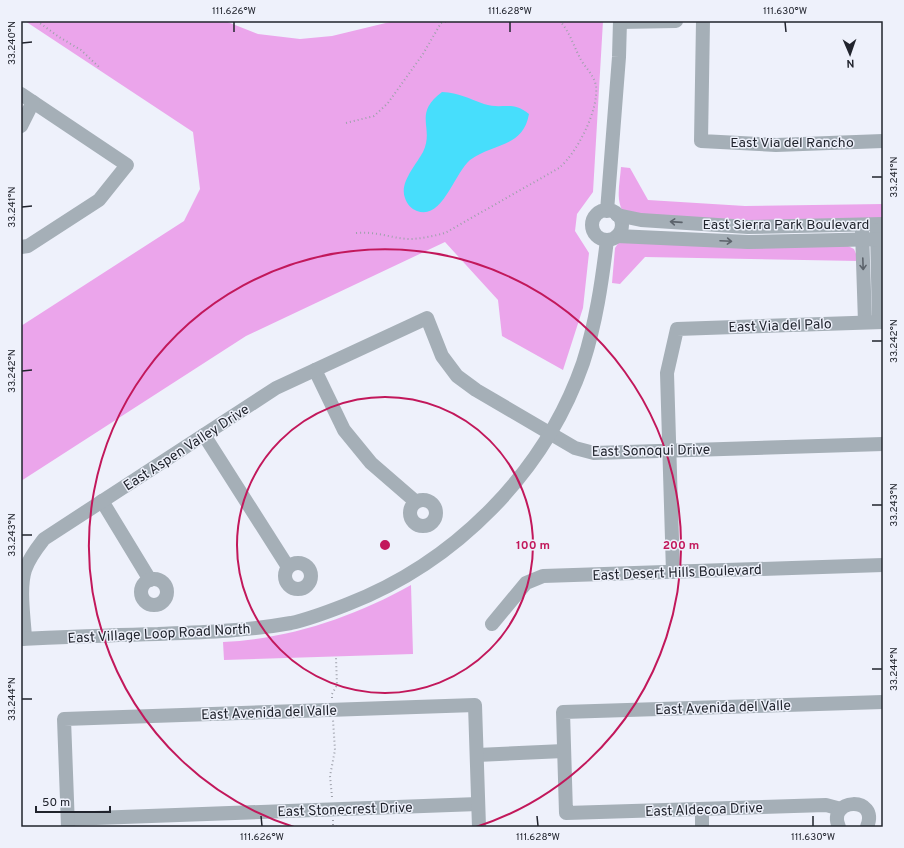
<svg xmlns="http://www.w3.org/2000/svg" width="904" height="848" font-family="Overpass,sans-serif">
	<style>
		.green { fill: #eba5eb }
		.water { fill: #47defc }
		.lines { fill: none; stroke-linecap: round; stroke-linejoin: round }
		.path { stroke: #9ea1ab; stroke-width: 2; stroke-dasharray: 1 3; stroke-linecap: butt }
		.minor { stroke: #a5afb7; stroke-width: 14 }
		.oneway { stroke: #5c636b }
		.ticks { fill: none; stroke: #21242d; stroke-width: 1.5 }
		.ring { fill: none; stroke: #c2185b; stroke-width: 2 }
		.labels { text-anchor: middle; stroke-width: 3; stroke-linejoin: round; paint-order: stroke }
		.street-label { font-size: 14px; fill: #21242d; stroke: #eef1fb }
		.centre { fill: #c2185b; stroke: #eef1fb; stroke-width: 2 }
		.ring-label { font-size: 12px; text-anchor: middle; font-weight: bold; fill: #c2185b; stroke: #eef1fb; stroke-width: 3; stroke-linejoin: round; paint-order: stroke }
		.neatline { fill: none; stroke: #21242d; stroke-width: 1.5 }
		.ticks-label { font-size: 10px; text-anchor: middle; fill: #21242d }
	</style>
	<rect width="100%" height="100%" fill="#eef1fb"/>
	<!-- green -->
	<g class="green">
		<polygon points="25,21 225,21 258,34 300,39 332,36 394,21 603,21 593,192 577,214 575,231 589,253 583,308 563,370 502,336 498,300 445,242 246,336 21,481 21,326 184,221 200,189 193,132"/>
		<path d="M621,167L630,168L648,200L745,206L883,204V219L736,222L624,213C615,201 620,182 621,167Z"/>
		<polygon points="619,242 848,246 854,249 859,261 645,257 620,284 612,283 615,248"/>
		<path d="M411,585L413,654L224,660L223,642C289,639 354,617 411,585Z"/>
	</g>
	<!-- water -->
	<path class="water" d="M442,92C460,93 467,98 484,104C502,110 512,100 529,114C523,148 493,143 470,160C455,172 442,221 417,211C411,209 407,204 405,198C399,183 416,165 423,152C435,128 412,114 442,92Z"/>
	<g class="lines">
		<!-- path -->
		<g class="path">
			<polyline points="37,21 59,37 81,50 99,67"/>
			<polyline points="346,123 374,116 388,103 423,54 441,23 448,21"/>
			<path d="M356,233C375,231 391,238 408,239C421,239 433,236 445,233L559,168C577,153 599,110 596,86C594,74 583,66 579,56C573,44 569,31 560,21"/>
			<polyline points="332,698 332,694 337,685 336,658"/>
			<polyline points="332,797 330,776 335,750 333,720"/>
			<polyline points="333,820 333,825 337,827"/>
		</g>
		<!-- minor -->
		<g class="minor">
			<polyline points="703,21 701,141 776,145 883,141"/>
			<polyline points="620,22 676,21"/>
			<polyline points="21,94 127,165 99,200 28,246 21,247"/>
			<polyline points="21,126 33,102"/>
			<circle cx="607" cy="225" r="15"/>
			<polyline points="607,211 619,57 620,21"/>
			<polyline points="617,215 641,220 748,227 883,224"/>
			<polyline points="877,230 879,322"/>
			<polyline points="862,231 865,322"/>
			<polyline points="617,236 748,242 883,239"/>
			<polyline points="315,370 344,430 371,463 416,502"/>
			<polyline points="204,435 288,567"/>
			<circle cx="423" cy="513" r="13"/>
			<polyline points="102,501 150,580"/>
			<circle cx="298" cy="576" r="13"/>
			<polyline points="673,572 667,373 677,329 883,322"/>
			<circle cx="154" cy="592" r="13"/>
			<polyline points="492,624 526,583 543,576 883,565"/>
			<path d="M25,638C24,618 19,589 25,570C29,558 37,548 44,539L276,388L427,318L442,356L457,376L476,390L575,448L594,453L883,444"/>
			<path d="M21,639C67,637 112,635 158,634C203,632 247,631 291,623C310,619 330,611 348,604C456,562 545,472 583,363C596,323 602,281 607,240"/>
			<polyline points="477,755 564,751"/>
			<polyline points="702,809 702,827"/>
			<polyline points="841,809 826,805 566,813 563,712 883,702"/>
			<polyline points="68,819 478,804"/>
			<polyline points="68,827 64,719 475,705 479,827"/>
			<path d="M839,827C826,798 880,795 867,827"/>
		</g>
	</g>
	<!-- one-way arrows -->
	<defs><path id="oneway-shaft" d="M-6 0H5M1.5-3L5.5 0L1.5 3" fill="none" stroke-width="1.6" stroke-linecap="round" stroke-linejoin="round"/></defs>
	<g class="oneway">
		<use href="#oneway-shaft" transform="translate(676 222) rotate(-176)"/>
		<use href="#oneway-shaft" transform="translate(726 241) rotate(3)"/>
		<use href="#oneway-shaft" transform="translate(863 264) rotate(88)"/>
	</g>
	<!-- ticks -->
	<path class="ticks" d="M234,22V32M510,22V32M785,22L786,32M22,43L32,42M872,177H882M22,207L32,206M872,341H882M22,371L32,370M872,505H882M22,535H32M872,669H882M22,699H32M261,816L262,826M537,816L538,826M813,816V826"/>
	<!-- distance rings -->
	<g class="ring">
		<circle cx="385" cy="545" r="148"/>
		<path d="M294 827A296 296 0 1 1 476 827"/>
	</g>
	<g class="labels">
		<!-- street labels -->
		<g class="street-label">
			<text x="792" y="147">East Via del Rancho</text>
			<text x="786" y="229">East Sierra Park Boulevard</text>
			<text transform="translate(780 325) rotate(-2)" y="5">East Via del Palo</text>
			<text transform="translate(186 447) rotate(-33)" y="5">East Aspen Valley Drive</text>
			<text transform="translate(651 450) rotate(-1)" y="5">East Sonoqui Drive</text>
			<text transform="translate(677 572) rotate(-2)" y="5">East Desert Hills Boulevard</text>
			<text transform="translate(159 633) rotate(-3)" y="5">East Village Loop Road North</text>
			<text transform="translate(723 707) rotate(-2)" y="5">East Avenida del Valle</text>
			<text transform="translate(269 712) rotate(-2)" y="5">East Avenida del Valle</text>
			<text transform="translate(345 809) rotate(-2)" y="5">East Stonecrest Drive</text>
			<text transform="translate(704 809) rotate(-2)" y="5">East Aldecoa Drive</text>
		</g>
	</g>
	<circle cx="385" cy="545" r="6" class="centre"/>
	<g class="ring-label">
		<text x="533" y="549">100 m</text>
		<text x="681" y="549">200 m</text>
	</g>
	<!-- border -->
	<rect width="904" height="848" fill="none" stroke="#eef1fb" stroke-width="44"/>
	<!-- north arrow -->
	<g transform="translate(850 54) rotate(178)" stroke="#eef1fb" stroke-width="3" paint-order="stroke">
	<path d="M0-3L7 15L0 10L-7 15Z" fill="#21242d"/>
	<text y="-6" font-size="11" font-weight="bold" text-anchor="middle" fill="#21242d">N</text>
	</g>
	<!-- scale -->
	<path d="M36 806v6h74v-6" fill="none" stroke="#21242d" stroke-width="2"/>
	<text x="42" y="806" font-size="12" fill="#21242d" stroke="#eef1fb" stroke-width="3" paint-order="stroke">50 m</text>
	<rect x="22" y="22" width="860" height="804" class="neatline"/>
	<g class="ticks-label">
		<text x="234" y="14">111.626°W</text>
		<text x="510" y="14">111.628°W</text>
		<text x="785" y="14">111.630°W</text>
		<text transform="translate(11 43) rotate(-90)" y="4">33.240°N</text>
		<text transform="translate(893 177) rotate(-90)" y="4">33.241°N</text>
		<text transform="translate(11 207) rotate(-90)" y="4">33.241°N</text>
		<text transform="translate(893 341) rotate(-90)" y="4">33.242°N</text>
		<text transform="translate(11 371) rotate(-90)" y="4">33.242°N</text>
		<text transform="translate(893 505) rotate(-90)" y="4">33.243°N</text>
		<text transform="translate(11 535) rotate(-90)" y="4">33.243°N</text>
		<text transform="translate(893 669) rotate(-90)" y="4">33.244°N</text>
		<text transform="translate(11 699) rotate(-90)" y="4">33.244°N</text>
		<text x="262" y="840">111.626°W</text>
		<text x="538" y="840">111.628°W</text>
		<text x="813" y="840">111.630°W</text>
	</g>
</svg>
